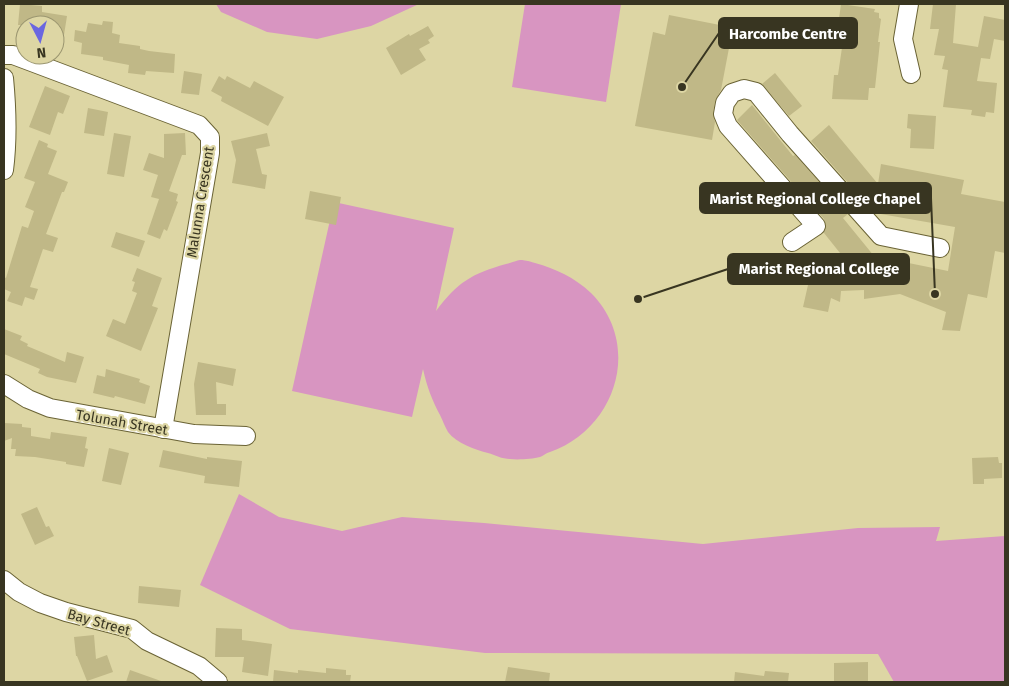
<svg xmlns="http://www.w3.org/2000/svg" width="1009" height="686" font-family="'Fira Sans',sans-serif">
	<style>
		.green { fill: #d895c1 }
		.building { fill: #c0b887 }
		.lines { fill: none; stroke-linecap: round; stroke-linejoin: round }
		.minor-casing { stroke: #6a6335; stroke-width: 20 }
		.minor { stroke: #fff; stroke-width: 18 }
		.labels { text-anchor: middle; stroke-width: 4.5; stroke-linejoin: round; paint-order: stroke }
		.street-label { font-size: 14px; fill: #383521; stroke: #ddd6a4 }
		.leader { fill: none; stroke: #383521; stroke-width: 2 }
		.callout-dot { fill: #383521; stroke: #ddd6a4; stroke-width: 2 }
		.callout { fill: #383521; stroke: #383521; stroke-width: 2 }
		.callout-label { font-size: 15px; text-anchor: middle; font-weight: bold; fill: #fff }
	</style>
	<rect width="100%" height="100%" fill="#ddd6a4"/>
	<!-- green -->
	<g class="green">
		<polygon points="216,4 419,4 371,26 317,39 267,32 221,12"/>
		<polygon points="525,4 621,4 606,102 512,87"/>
		<path d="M334,202L454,228L436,311C458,282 471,274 506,264C522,260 517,258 535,263C556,269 574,277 591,293C643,345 616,429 550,452C546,453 543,456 540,457C532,459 518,460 510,459C502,459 495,455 488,453C476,450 456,443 448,432C445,427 443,421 440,415C432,400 427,387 423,369L412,417L292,391Z"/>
		<polygon points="239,494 279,517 342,531 402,517 484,523 703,544 858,528 940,527 936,541 1005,536 1005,682 894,682 878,654 485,653 290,629 200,585"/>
	</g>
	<!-- building -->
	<g class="building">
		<polygon points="20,4 42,6 42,12 67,16 64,35 55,33 55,25 18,25"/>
		<polygon points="841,4 875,9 874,12 879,13 879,18 881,19 878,42 880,42 875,88 869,88 868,100 832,99 834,75 838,75 845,27 838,26"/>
		<polygon points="933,4 956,4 953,43 978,47 984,16 1005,20 1005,41 994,39 990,59 981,58 977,81 997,83 994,113 986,112 985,117 971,115 972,110 943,107 948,70 942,69 945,56 934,55 939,29 930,29"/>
		<polygon points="669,15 725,26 721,47 729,48 721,90 715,101 713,113 715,122 712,140 635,126 653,32 665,35"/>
		<polygon points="103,21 113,22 112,33 120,35 119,43 140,46 140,49 149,51 175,54 174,73 146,71 145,75 128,73 129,65 103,60 103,57 81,54 82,43 74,41 75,30 86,32 88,23 102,25"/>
		<polygon points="428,26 434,36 428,40 430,43 419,49 426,60 401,75 386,48 409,34 410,36"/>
		<polygon points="184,71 202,74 199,95 181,93"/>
		<polygon points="775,73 802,106 789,116 762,84"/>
		<polygon points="219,76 225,80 227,76 250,88 254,81 284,97 268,126 221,101 222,97 211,91"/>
		<polygon points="45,86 70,96 63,114 58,112 50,135 29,127"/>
		<polygon points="752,105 793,156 795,155 848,214 843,218 874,256 948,271 955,227 875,213 878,193 865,202 811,141 829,125 878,184 881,164 964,180 961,194 1005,202 1005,253 995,251 987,298 968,294 960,331 942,330 946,312 900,294 864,299 864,290 841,291 840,302 831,298 828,312 803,307 808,285 801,284 808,255 848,263 824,233 826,225 824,219 737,120"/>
		<polygon points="88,108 108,112 104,136 84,133"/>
		<polygon points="908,114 936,116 934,149 910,148 911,129 907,128"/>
		<polygon points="114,133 131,136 124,177 107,174"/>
		<polygon points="185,133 186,155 182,155 169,191 178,194 176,201 178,202 167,231 164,229 160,239 147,234 159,199 151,197 158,175 143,170 149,153 164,158 164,134"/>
		<polygon points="267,133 270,146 256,149 262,174 267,175 265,189 232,183 236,160 231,141"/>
		<polygon points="39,140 48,144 47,147 57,151 48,174 68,182 64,192 62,192 46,234 58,238 53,252 43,249 30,287 38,289 34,300 25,297 22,306 7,301 11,292 4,289 4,277 6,278 22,226 28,228 34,211 25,207 35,182 24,178"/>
		<polygon points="310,191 341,197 336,225 305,219"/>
		<polygon points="116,232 145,241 139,257 111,247"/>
		<polygon points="137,268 162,278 152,306 158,308 141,351 106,336 113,319 125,324 137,293 132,291 135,282 132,281"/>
		<polygon points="4,329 22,336 20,340 28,344 27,346 65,362 67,352 84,357 76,383 47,377 38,373 40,369 4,354"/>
		<polygon points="198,362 236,369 233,386 216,382 217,404 226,404 226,415 196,415 194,384"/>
		<polygon points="106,369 140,379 139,382 150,386 145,404 115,396 114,398 93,393 97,375 105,377"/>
		<polygon points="4,423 22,424 22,427 31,428 31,436 50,439 51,432 87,437 85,448 88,449 84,467 66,464 66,462 35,457 15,456 16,449 11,449 12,438 4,441"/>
		<polygon points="109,448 129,453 121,485 102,481"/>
		<polygon points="163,450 207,459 207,457 242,461 239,487 204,483 205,476 159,467"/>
		<polygon points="998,457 999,463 1002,463 1002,478 984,479 984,484 973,484 972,458"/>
		<polygon points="37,507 46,527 49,526 54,536 35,545 21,514"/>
		<polygon points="139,586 181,590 179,607 138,603"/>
		<polygon points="216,628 242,629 242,640 272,644 268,676 242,672 244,657 215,657"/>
		<polygon points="94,635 96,659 107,655 113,672 87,681 77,656 76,656 74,637"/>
		<polygon points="868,662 868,681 834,682 834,663"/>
		<polygon points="508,667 550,673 549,682 505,682"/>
		<polygon points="326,668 346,670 346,675 351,675 350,682 273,682 274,670 298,673 298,670 326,673"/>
		<polygon points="130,670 161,681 161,682 126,682"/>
		<polygon points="765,671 789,673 788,682 734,682 735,672 764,676"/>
	</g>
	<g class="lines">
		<!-- minor casing -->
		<g class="minor-casing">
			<g id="minor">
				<polyline points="909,4 903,39 911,74"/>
				<polyline points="4,55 13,55 199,125 210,137 210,153 163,429"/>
				<path d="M4,78C7,109 8,139 4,170"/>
				<polyline points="792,242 816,226 728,126 723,114 725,103 732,93 744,89 756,92 790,134 881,236 940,248"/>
				<polyline points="4,384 28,399 50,408 194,434 246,436"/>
				<polyline points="4,580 19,592 40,603 66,612 132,629 147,641 199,666 218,682"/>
			</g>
		</g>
		<!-- minor -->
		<use href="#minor" class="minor"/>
	</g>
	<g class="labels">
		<!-- street labels -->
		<g class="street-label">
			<text transform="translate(200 202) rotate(-81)" y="5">Malunna Crescent</text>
			<text transform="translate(122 422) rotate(10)" y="5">Tolunah Street</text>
			<text transform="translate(99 622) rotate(16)" y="5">Bay Street</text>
		</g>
	</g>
	<!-- callouts -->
	<path class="leader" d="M682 87L719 33M935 294L931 198M638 299L728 269"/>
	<g class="callout-dot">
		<circle cx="682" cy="87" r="5"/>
		<circle cx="935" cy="294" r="5"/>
		<circle cx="638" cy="299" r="5"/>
	</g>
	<g class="callout">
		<rect x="719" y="18" width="138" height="30" rx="5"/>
		<rect x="700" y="183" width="231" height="30" rx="5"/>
		<rect x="728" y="254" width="181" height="30" rx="5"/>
	</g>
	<g class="callout-label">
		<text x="788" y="39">Harcombe Centre</text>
		<text x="815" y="204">Marist Regional College Chapel</text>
		<text x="819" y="274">Marist Regional College</text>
	</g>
	<!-- border -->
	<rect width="1009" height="686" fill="none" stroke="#383521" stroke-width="10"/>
	<!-- north arrow -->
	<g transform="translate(40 40) rotate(174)"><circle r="24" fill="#ddd6a4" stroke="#9b9670"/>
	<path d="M0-4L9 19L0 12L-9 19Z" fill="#6a66e0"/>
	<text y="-8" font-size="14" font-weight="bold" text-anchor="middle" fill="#383521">N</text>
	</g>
</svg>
